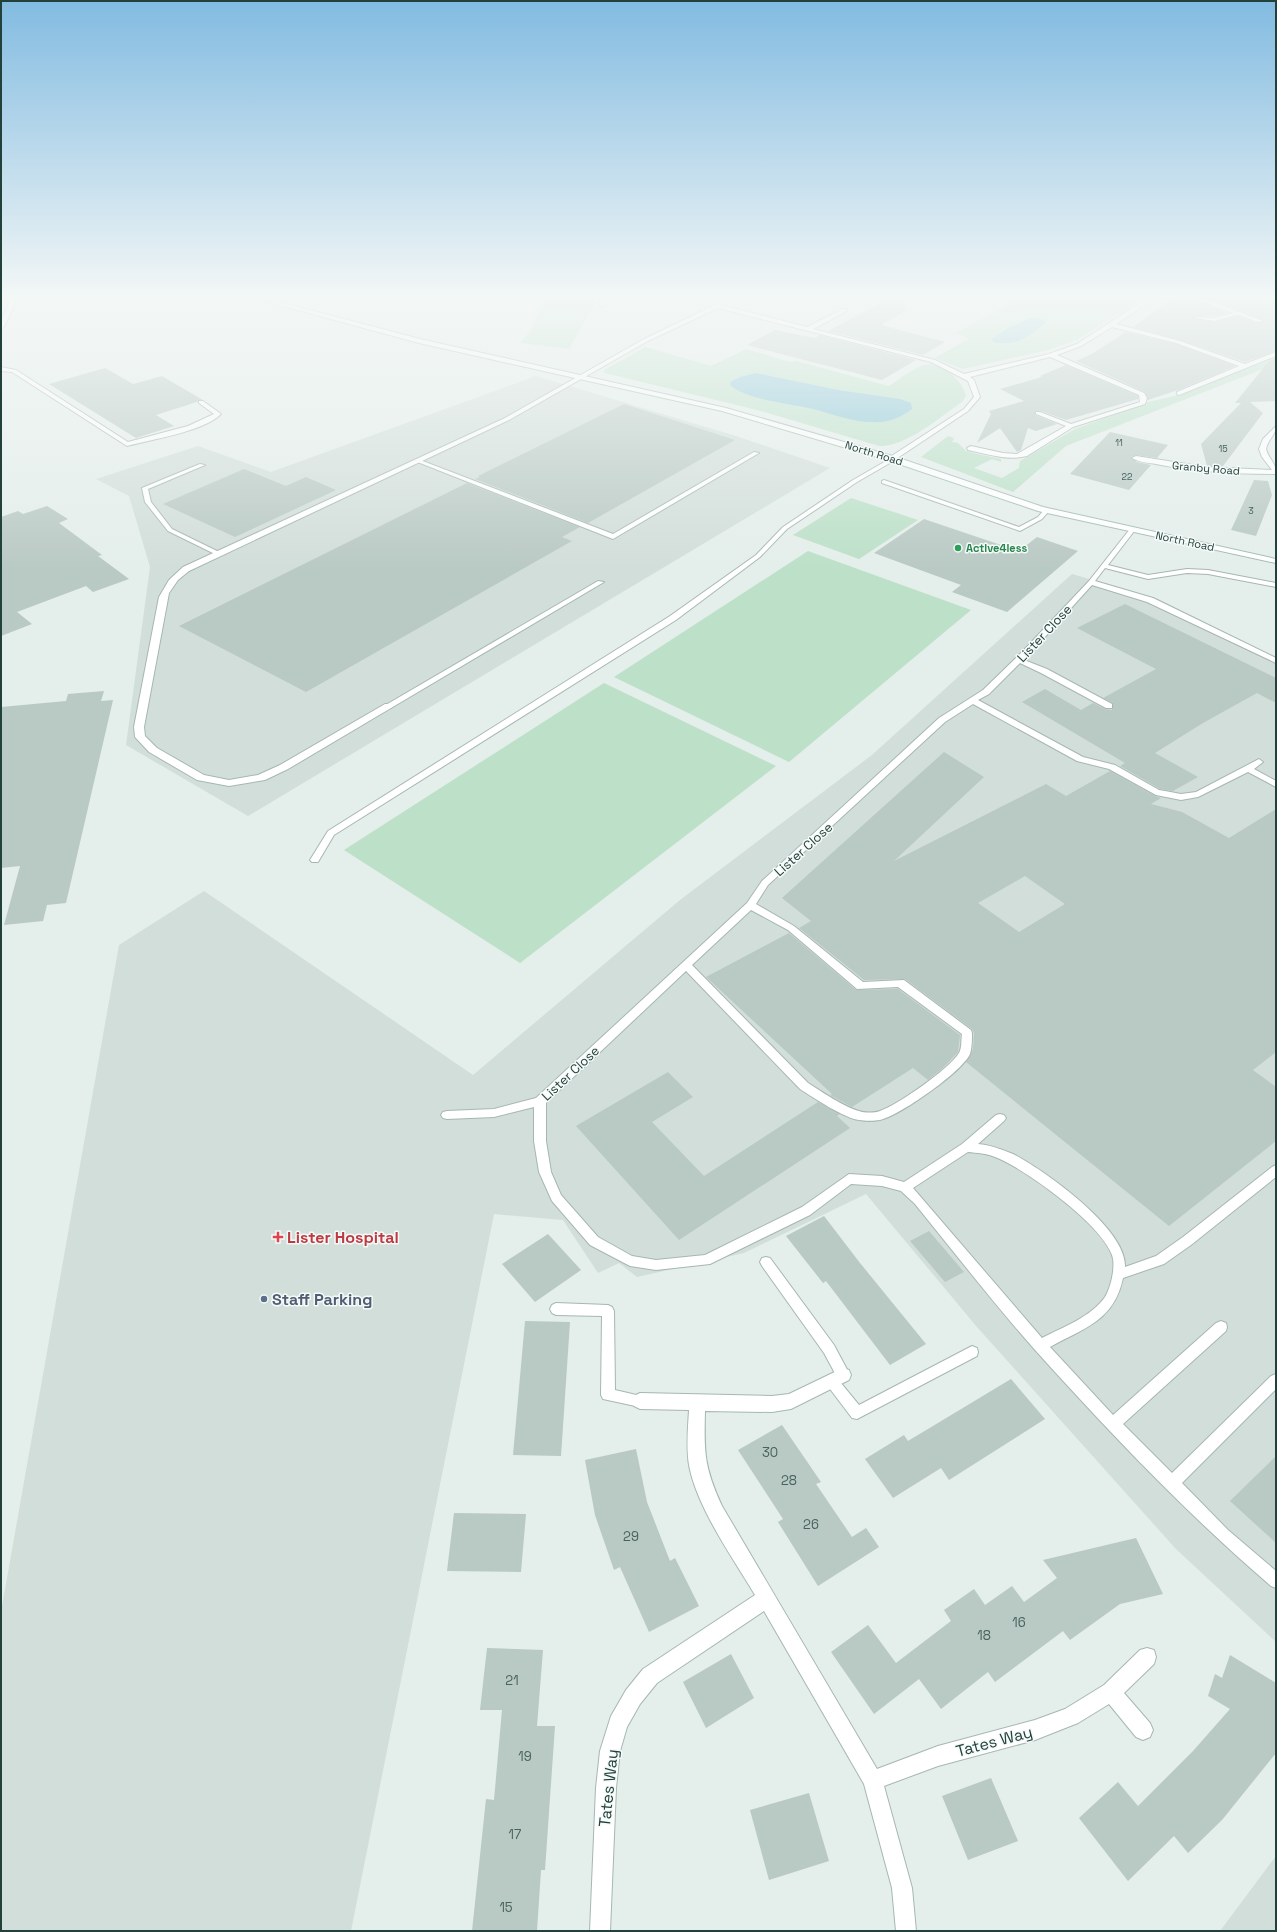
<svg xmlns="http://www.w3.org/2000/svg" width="1277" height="1932" font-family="'Space Grotesk',sans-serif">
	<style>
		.built { fill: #d2ded9 }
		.green { fill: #bce0c8 }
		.water { fill: #89c5d6 }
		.building { fill: #b9c9c4; fill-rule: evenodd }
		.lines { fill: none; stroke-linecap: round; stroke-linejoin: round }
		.service-casing { stroke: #a6b7b2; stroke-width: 2 }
		.minor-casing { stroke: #a6b7b2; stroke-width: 2 }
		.secondary-casing { stroke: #a1bbb3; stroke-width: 2 }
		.service { fill: #fff; fill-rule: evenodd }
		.minor { fill: #fff; fill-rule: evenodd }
		.secondary { fill: #fff; fill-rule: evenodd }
		.leisure-dot { fill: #2e9e5b; stroke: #f5faf8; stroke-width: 1.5 }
		.health-dot { fill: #e0444e; stroke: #f5faf8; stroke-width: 1.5 }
		.service-dot { fill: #5c6f8a; stroke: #f5faf8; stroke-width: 1.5 }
		.labels { text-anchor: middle; stroke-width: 3; stroke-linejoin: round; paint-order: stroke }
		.far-number-label { font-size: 9px; fill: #48635d }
		.far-street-label { font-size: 11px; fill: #22413b; stroke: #f5faf8 }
		.far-leisure-label { font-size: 11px; font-weight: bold; fill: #27864d; stroke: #f5faf8; text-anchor: start }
		.street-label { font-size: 13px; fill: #22413b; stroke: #f5faf8 }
		.near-number-label { font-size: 13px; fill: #48635d }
		.near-health-label { font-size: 16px; font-weight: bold; fill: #be3a42; stroke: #f5faf8; text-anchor: start }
		.near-service-label { font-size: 16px; font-weight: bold; fill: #4e5e75; stroke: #f5faf8; text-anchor: start }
		.near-street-label { font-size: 16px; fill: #22413b; stroke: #f5faf8 }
	</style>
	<rect width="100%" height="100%" fill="#e4eeea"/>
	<!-- built -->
	<g class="built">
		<polygon points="536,376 736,436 830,468 248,816 126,745 150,567 129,496 96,479 198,446 271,472"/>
		<polygon points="1072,574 1158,599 1276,657 1276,1642 1176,1549 977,1327 866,1194 744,1253 637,1277 619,1263 598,1273 563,1220 494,1214 351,1931 1,1931 1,1612 119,945 204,891 473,1075 680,900 872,755"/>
		<polygon points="1276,1856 1276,1931 1220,1931"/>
	</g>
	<!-- green -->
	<g class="green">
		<polygon points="545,299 597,299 569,349 520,343 532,329"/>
		<polygon points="1019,299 1142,299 1077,340 1048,350 963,369 934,358 969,339 956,333"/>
		<path d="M646,347L711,366L746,349L790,362L796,361L889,386C900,379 912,369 924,365C941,360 963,381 966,396L962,402C940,417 906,447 879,446L761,411L605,373L604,370Z"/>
		<polygon points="1276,358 1276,364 1066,446 1013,492 921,457 948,436 954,438 952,442 958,443 966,451 973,453 1001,459 1001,462 992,459 974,468 1002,478 1019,468 1020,461 1075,429 1148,402 1174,396"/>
		<polygon points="851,498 918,520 859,559 793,535"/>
		<polygon points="808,551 971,610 789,762 614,677"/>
		<polygon points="604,683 776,766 520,963 344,850"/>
	</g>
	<!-- water -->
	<g class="water">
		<path d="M1031,318H1039L1046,322C1030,337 1016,347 993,342L992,339L1008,328Z"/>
		<path d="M756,373L838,390L900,399L911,403L912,409C900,418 888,423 872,422C852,422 833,414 813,409C788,403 751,401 731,386L730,382L740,377Z"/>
	</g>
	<!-- building -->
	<g class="building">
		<polygon points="888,299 902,299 907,310 881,325 945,342 923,355 828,331"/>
		<polygon points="1172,299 1194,299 1228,313 1214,316 1197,316 1194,318 1195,319 1214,322 1238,316 1258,323 1264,320 1210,299 1262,299 1266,303 1270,299 1276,299 1276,351 1245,362 1180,340 1133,327"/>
		<polygon points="775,330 815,338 820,335 916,360 882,380 747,345"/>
		<polygon points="1126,332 1176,344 1235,366 1181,389 1148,400 1145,392 1076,361 1092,354"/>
		<polygon points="1276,358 1276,401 1250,402 1263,413 1223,466 1207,466 1201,444 1241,403 1235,403 1270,360"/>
		<polygon points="1066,365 1138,396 1138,399 1066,420 1041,411 1035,411 1035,415 1057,424 1036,431 1028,428 1021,450 1017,452 1000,428 977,443 991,414 989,411 1024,401 1000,389 1042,377 1040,376"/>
		<polygon points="105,368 133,384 162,376 203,400 156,415 174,426 136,438 49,384"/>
		<polygon points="624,404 735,440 588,523 475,479 480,477 478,476"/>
		<polygon points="1110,432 1168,445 1157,458 1136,455 1131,457 1137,462 1151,465 1129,490 1070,474"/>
		<polygon points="244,469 286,486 306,477 336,490 235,537 163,504"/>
		<polygon points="1254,480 1268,481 1272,495 1256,536 1231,530"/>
		<polygon points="467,483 580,527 562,537 572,541 306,692 179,626"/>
		<polygon points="47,506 68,519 59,523 102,555 98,556 129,579 93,592 86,586 17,612 32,624 1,636 1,517 18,511 23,514"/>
		<polygon points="924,519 1019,551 1037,537 1078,551 1007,612 952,592 961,585 874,553"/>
		<polygon points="1125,604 1276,678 1276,703 1257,693 1203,723 1155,753 1198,777 1173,791 1160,789 1120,766 1125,763 1022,702 1045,689 1081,710 1093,703 1105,709 1112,710 1113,703 1103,698 1156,669 1077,628"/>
		<polygon points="104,691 101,701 113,700 66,903 47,905 43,921 4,925 20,866 1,868 1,707 66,701 68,694"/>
		<path d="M944,752L984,777L894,861L1046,784L1066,796L1110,771L1155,796L1161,798L1151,804L1182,812L1229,838L1276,809V1052L1253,1070L1276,1087V1141L1169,1226L966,1062L973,1049L974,1033L972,1029L905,979L864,980L799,928L811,921L782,898ZM1025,876L1065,904L1019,932L978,903Z"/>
		<polygon points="789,933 856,990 898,989 960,1035 958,1052 944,1067 928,1080 913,1068 852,1107 830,1095 832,1094 706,977"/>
		<polygon points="668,1072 693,1097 652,1122 704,1176 818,1102 840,1114 837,1116 850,1128 679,1240 576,1126"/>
		<polygon points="824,1216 860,1263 926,1344 890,1365 826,1281 823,1283 786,1236"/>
		<polygon points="929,1231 964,1272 945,1282 910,1241"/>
		<polygon points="548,1234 581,1270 535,1302 502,1264"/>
		<polygon points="525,1321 570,1322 561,1456 513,1455"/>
		<polygon points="1011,1379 1045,1419 949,1480 941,1468 893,1498 865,1459 904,1435 908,1441"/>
		<polygon points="782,1425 821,1482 816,1484 852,1537 866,1528 879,1547 818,1586 778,1522 783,1519 738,1450"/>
		<polygon points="636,1449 647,1502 670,1561 675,1558 699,1606 649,1632 620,1567 614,1570 595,1515 585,1460"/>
		<polygon points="1276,1456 1276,1543 1230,1501"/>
		<polygon points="454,1513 526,1514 521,1572 447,1571"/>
		<polygon points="1136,1538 1163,1594 1120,1604 1070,1640 1063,1631 995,1682 988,1672 941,1709 919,1679 874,1714 831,1652 868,1625 896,1663 951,1621 944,1610 974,1589 985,1605 1012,1586 1024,1602 1057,1578 1043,1560"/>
		<polygon points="487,1648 543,1650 537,1726 555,1726 545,1870 541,1870 537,1931 472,1931 486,1799 494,1800 502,1710 480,1710"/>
		<polygon points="731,1654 754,1698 706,1728 683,1682"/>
		<polygon points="1230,1655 1276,1683 1276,1753 1222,1820 1188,1853 1174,1836 1128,1881 1079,1818 1118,1782 1138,1806 1193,1751 1230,1709 1208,1696 1215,1674 1222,1678"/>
		<polygon points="991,1778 1018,1841 968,1860 942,1796"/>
		<polygon points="809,1793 829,1861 769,1880 750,1810"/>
	</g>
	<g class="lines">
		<!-- service casing -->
		<g class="service-casing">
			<g id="service">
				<polygon points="1238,312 1240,314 1214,321 1195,318 1197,317 1214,318"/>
				<path d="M1,367L16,370L128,442L188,426L214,414L199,403V401H203L221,414C205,431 150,440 127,446L12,372L1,371Z"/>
				<polygon points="754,452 759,453 613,539 415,461 420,460 613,534"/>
				<polygon points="893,457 896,459 895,460 857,482 787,529 760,557 676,620 334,835 318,862 312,862 310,860 328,831 670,616 756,555 783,527 853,480"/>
				<polygon points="200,464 205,465 148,489 151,502 172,529 221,553 222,554 219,556 168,531 145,502 142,488"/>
				<polygon points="884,480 1019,527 1038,517 1044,510 1049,511 1042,519 1020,531 882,483 882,481"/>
				<path d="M1130,529L1135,530L1108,565L1148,575L1187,569L1208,570L1276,583V587L1208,574L1187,573L1148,579L1105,568L1095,581L1153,598L1276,658V663L1147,602L1092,585L1024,660L1047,669L1112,704V708H1106L1041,673L1020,663L989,694L978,700L1083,757L1115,765L1159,790L1165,791L1181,794L1196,792L1259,759L1263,762L1254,769L1276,781V787L1248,772L1198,797L1181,800L1156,795L1109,769L1077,761L973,704L945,722L768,885L756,904L794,926L863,982L904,980L971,1030L972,1033C972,1039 972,1048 970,1054C962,1072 899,1116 880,1120C874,1121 865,1121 859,1120C846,1119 812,1097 800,1089L686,971L546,1103V1141L551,1172L561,1195L598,1237L632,1256L656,1260L705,1255L802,1207L849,1174L882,1176L904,1182L962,1144L996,1115L1000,1114L1004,1115L1006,1118L1004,1121L978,1144C990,1145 1001,1149 1013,1154C1044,1170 1127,1229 1125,1267L1156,1256L1183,1237L1272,1167L1276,1165V1177L1191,1245L1164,1264L1123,1278C1114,1321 1084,1328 1050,1347L1113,1415L1216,1323L1221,1321L1226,1323L1227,1327L1226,1331L1123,1424L1172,1473L1271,1376L1276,1374V1389L1182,1483L1228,1530L1276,1571V1588L1271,1586C1187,1514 1110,1433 1036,1351C994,1304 955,1253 915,1204L901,1191L882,1186L851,1184L810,1215L710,1264L656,1270L630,1266L590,1245L552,1201L539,1172L534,1141V1107L494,1117L447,1119L443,1118L441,1115L443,1112L447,1111L494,1109L536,1098L747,903L762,881L939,718L983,690L1023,651L1089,581ZM751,910L788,930L857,989L898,987L962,1034C961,1040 962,1048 959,1053C949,1069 899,1104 880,1111C875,1113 864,1113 859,1111C844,1107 822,1092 808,1083L692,965ZM968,1152C977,1153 986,1153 995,1157C1026,1169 1101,1224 1112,1255C1116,1266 1111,1287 1105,1297C1091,1317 1063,1327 1042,1338L913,1188Z"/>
				<polygon points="598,581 604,582 391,708 388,708 384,706"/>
				<polygon points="766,1257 770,1258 834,1345 850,1375 848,1379 843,1381 838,1379 824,1353 762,1266 760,1262 762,1258"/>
				<polygon points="556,1303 608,1305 612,1307 614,1311 615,1390 645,1397 647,1401 645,1405 640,1407 603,1399 601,1395 602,1316 556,1315 552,1313 550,1309 552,1305"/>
				<polygon points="972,1346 977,1348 978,1352 977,1356 857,1419 852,1418 824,1381 826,1377 831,1375 836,1377 859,1405"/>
			</g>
		</g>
		<!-- minor casing -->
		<g class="minor-casing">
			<g id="minor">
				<polygon points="602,299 608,299 602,307 599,305"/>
				<path d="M720,299H727L721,305L807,327L843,309H847V311L813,329L935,360L964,374L1049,354L1077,344L1146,299H1154L1116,324L1180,341L1245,364L1276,352V356L1179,395L1177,394V392L1239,366L1176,343L1112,327L1081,346L1057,355L1144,393L1147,398L1145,404L1073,427L1027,456C1008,461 987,454 968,450L967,448L971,446L1003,453L1017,454L1066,426L1036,414V412H1040L1071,424L1140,402L1139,395L1050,357L970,377L974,380L980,397L968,411L893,461H890V457L964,409L974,397L968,381L931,362L718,308L648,341L509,420L189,571L178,580L169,593L144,727L145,736L157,748L204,775L229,780L258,775L280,765L385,704H391L393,706L391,708L288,769L265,780L229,786L197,780L149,752L135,737L134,727L159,597L169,580L183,567L505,418L644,339L715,305Z"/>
				<polygon points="1195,299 1205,299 1263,321 1258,322"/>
				<polygon points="1263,299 1269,299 1269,300 1266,302"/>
				<path d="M1276,426C1276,435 1268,439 1266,449C1269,460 1276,462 1276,474C1236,474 1196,472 1156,464C1149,463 1138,462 1132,458L1136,456L1206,467L1272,470L1262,457L1259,449L1263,439Z"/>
				<path d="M843,1368L849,1370L851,1375L849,1380L791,1409L772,1412L705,1411C704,1453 704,1467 722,1506L877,1769L938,1746L1035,1720L1065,1709L1104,1685L1140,1650L1147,1648L1154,1650L1156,1657L1154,1664L1124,1693L1150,1723L1153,1730L1150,1737L1143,1740L1136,1737L1109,1704L1078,1723L1035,1740L938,1766L884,1786L912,1888L916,1931H896L892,1888L864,1784L764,1611L657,1683L640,1704L627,1727L620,1751L616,1788L610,1931H590L596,1788L600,1751L611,1716L626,1690L643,1669L755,1595C733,1558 697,1508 689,1465C686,1447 688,1428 689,1410L640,1409L634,1406L632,1401L634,1396L640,1393L772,1396L789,1394Z"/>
			</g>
		</g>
		<!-- secondary casing -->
		<g class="secondary-casing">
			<g id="secondary">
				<polygon points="11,299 17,299 4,327 1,329 1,321"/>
				<polygon points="257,299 268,299 420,339 726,408 896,457 1043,507 1276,559 1276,563 1038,511 890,461 722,411 419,343"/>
			</g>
		</g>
		<!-- service -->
		<use href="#service" class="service"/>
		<!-- minor -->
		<use href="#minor" class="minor"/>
		<!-- secondary -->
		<use href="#secondary" class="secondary"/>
	</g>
	<!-- sky -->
	<linearGradient id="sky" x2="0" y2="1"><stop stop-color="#82bbe1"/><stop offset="0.52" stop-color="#f3f7f6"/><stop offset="1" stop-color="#f3f7f6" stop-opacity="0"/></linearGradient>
	<rect width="1277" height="570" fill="url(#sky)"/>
	<!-- markers -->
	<circle class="leisure-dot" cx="958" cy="548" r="4"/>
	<path class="health-dot" d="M276 1231h4v4h4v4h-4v4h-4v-4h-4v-4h4z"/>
	<circle class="service-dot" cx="264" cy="1299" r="4"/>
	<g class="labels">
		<!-- far-number labels -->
		<g class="far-number-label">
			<text x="1119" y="446">11</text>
			<text x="1223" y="452">15</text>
			<text x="1127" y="480">22</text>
			<text x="1251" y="514">3</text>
		</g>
		<!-- far-street labels -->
		<g class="far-street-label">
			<text transform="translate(874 453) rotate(17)" y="4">North Road</text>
			<text transform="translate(1206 468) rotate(5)" y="4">Granby Road</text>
			<text transform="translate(1185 541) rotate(12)" y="4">North Road</text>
		</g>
		<!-- far-leisure labels -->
		<g class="far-leisure-label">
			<text x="966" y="552">Active4less</text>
		</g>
		<!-- street labels -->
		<g class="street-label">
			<text transform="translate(1044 633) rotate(-47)" y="5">Lister Close</text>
			<text transform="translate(803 849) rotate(-42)" y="5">Lister Close</text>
			<text transform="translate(570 1073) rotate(-43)" y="5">Lister Close</text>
		</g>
		<!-- near-number labels -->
		<g class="near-number-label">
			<text x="770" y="1457">30</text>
			<text x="789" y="1485">28</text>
			<text x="811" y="1529">26</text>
			<text x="631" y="1541">29</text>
			<text x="1019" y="1627">16</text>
			<text x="984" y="1640">18</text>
			<text x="512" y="1685">21</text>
			<text x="525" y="1761">19</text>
			<text x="515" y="1839">17</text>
			<text x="506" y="1912">15</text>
		</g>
		<!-- near-health labels -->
		<g class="near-health-label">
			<text x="287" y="1243">Lister Hospital</text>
		</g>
		<!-- near-service labels -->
		<g class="near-service-label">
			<text x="272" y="1305">Staff Parking</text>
		</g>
		<!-- near-street labels -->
		<g class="near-street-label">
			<text transform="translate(994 1741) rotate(-15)" y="6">Tates Way</text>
			<text transform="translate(608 1788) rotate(-84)" y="6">Tates Way</text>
		</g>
	</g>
	<!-- border -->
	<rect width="1277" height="1932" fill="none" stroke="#22413b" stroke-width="4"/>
</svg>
